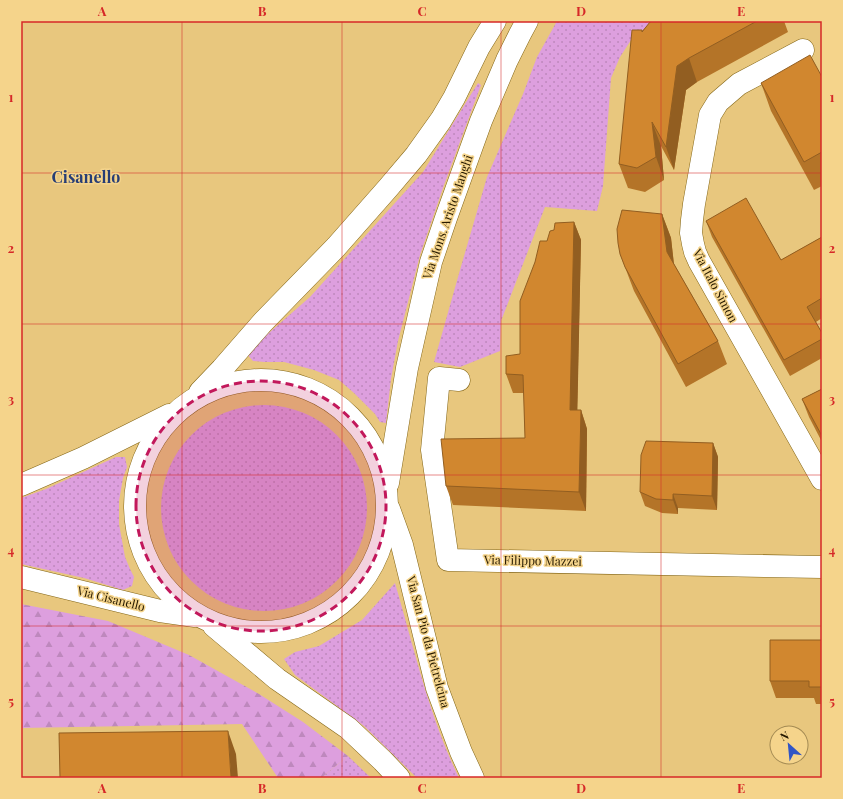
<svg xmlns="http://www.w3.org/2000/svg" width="843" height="799" font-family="'Playfair Display',serif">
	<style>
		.grass { fill: url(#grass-dots) }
		.forest { fill: url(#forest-firs) }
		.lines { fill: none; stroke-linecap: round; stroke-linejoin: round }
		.street-casing { stroke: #846616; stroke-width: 23 }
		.secondary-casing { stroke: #846616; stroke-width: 23 }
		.street { stroke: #fff; stroke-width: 22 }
		.secondary { stroke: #fff; stroke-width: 22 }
		.wall { fill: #b47428 }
		.shaded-wall { fill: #925e21 }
		.building { fill: #d1872f; stroke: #925e21 }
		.marked { fill: #c2185b; fill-opacity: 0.2; stroke: #c2185b; stroke-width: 3; stroke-dasharray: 8 5; stroke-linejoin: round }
		.grid { fill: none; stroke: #d62828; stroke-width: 1; stroke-opacity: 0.55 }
		.labels { text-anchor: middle; stroke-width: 3; stroke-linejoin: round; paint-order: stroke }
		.street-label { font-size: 12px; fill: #271a00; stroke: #f5d48b }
		.district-label { font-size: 16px; font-weight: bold; fill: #273d75; stroke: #f5d48b }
		.neatline { fill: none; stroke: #d62828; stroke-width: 1.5 }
		.grid-label { font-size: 13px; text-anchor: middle; font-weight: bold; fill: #d62828 }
	</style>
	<defs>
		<pattern id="grass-dots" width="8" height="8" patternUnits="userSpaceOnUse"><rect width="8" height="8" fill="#dd9fde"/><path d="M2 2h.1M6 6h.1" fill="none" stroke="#be88bd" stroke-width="1.8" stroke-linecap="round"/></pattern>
		<pattern id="forest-firs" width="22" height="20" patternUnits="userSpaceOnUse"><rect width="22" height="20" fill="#dd9fde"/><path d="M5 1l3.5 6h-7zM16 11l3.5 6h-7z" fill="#be88bd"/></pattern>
	</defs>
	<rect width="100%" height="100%" fill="#e8c77e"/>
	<!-- grass -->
	<g class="grass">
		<polygon points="557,21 657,21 633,37 620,57 611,78 603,186 597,211 545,207 501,321 500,351 460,367 434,362 460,270 487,177 523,94 537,57"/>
		<polygon points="478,83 481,85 444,185 420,255 398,341 391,379 386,423 380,422 375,414 354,393 339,380 314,370 284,362 264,362 253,361 246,353 310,297 423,172"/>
		<circle cx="264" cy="508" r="103"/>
		<polygon points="116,457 125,457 127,467 123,478 119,501 119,524 125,557 130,569 134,577 132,586 123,590 84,578 21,564 21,498 46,489"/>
		<path d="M395,583C414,648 429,716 459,778H417L364,726L295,675L284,659L295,652L319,646L362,620Z"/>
		<polygon points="348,756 371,778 321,778"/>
	</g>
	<!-- forest -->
	<polygon class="forest" points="21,604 108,621 189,655 259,694 303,722 348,756 321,778 278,778 242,724 21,728"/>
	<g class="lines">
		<!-- street casing -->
		<g class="street-casing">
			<g id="street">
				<polyline points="803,50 739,84 718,102 710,115 694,204 692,220 691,233 693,244 695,252 699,261 822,479"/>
				<polyline points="459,380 439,378 432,450 448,560 822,567"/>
			</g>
		</g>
		<!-- secondary casing -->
		<g class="secondary-casing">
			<g id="secondary">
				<circle cx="261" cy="506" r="126"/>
				<polyline points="200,392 222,369 263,322 336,247 388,188 416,155 441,120 454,98 479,47 495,21"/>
				<polyline points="388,483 407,368 431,262 446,218 481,121 507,60 520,34 527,21"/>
				<polyline points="21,485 83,458 169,415"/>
				<polyline points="389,509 402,545 437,688 461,752 473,778"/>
				<polyline points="21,577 160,611 195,616"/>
				<polyline points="214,626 277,679 348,728 383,761 399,778"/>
			</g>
		</g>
		<!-- street -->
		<use href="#street" class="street"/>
		<!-- secondary -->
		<use href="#secondary" class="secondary"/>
	</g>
	<!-- wall -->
	<g class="wall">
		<polygon points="652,21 784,21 788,32 697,82 686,90 674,170 661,146 664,180 645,192 628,188 619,164 642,31"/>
		<polygon points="822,77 822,186 814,190 771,111 761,83"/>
		<polygon points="662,214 671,238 674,264 718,341 727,364 686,387 634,291 620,254"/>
		<polygon points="706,221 781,260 822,237 822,318 816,322 822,333 822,358 790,376 712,237"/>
		<polygon points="574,222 581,240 577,410 581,410 587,429 586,511 453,505 446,486 525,438 524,393 513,393 506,374 520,354 547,241 554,230"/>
		<polygon points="822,389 822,442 809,417 802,399"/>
		<polygon points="713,443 718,457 717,510 678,508 678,514 662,513 645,506 640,492"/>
		<polygon points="822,640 822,704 816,704 814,698 776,698 770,681"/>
	</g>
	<!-- shaded-wall -->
	<g class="shaded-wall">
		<polygon points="689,58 697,82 686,90 674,170 666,147 677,66"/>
		<polygon points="652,122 661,146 664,180 656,157"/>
		<polygon points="662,214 671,238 675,275 667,252"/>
		<polygon points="574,222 581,240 577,429 570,410"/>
		<polygon points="581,410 587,429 586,511 579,492"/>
		<polygon points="713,443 718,457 717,510 712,496"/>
		<polygon points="673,494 678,508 678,514 673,500"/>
		<polygon points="228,731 236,754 238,778 231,778"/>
	</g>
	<!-- building -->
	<g class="building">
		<polygon points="652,21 757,21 689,58 677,66 666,147 652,122 656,157 637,168 619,164 632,30 642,30 642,32 650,22"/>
		<polygon points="810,55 822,77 822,152 804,162 761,83"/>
		<polygon points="746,198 781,260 822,237 822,298 807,307 822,333 822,339 784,360 706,221"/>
		<polygon points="622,210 662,214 667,252 718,341 678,364 625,267 620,254 618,243 617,229"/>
		<polygon points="574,222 570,410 581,410 579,492 446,486 441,439 525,438 523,375 506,374 506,356 520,354 520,301 535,262 540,241 547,241 550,231 554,230 555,223"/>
		<polygon points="822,389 822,436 802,399"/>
		<polygon points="646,441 713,443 712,496 673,494 673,500 656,499 640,492 641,455"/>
		<polygon points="770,640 822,640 822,687 809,687 809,681 770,681"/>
		<polygon points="228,731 231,778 60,778 59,733"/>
	</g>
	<!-- marked area -->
	<path class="marked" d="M136 506a125 125 0 1 1 250 0a125 125 0 1 1-250 0Z"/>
	<!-- grid -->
	<path class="grid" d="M182,21V778M342,21V778M501,21V778M661,21V778M21,173H822M21,324H822M21,475H822M21,626H822"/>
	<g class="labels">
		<!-- street labels -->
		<g class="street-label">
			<text transform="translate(448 217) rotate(-71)" y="4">Via Mons. Aristo Manghi</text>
			<text transform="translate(715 286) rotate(62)" y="4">Via Italo Simon</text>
			<text transform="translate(533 561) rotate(1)" y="4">Via Filippo Mazzei</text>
			<text transform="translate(111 599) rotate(14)" y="4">Via Cisanello</text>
			<text transform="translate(428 642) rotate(75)" y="4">Via San Pio da Pietrelcina</text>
		</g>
		<!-- district labels -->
		<g class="district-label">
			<text x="86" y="183">Cisanello</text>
		</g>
	</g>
	<!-- border -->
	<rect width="843" height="799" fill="none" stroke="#f5d48b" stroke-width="44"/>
	<!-- north arrow -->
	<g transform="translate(789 745) rotate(333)"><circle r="19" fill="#f5d48b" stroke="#a38a53"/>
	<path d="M0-3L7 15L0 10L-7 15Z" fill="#3155c5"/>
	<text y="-6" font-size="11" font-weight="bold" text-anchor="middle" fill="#271a00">N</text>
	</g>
	<rect x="22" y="22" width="799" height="755" class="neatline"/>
	<g class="grid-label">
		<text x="102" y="16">A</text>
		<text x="262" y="16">B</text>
		<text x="422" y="16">C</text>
		<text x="581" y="16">D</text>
		<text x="741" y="16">E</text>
		<text x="11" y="102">1</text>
		<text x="832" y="102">1</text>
		<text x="11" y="253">2</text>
		<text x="832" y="253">2</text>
		<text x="11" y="404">3</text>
		<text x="832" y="404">3</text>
		<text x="11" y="555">4</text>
		<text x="832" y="555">4</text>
		<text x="11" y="706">5</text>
		<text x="832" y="706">5</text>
		<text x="102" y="793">A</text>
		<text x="262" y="793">B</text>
		<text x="422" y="793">C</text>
		<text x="581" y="793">D</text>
		<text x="741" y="793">E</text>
	</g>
</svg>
